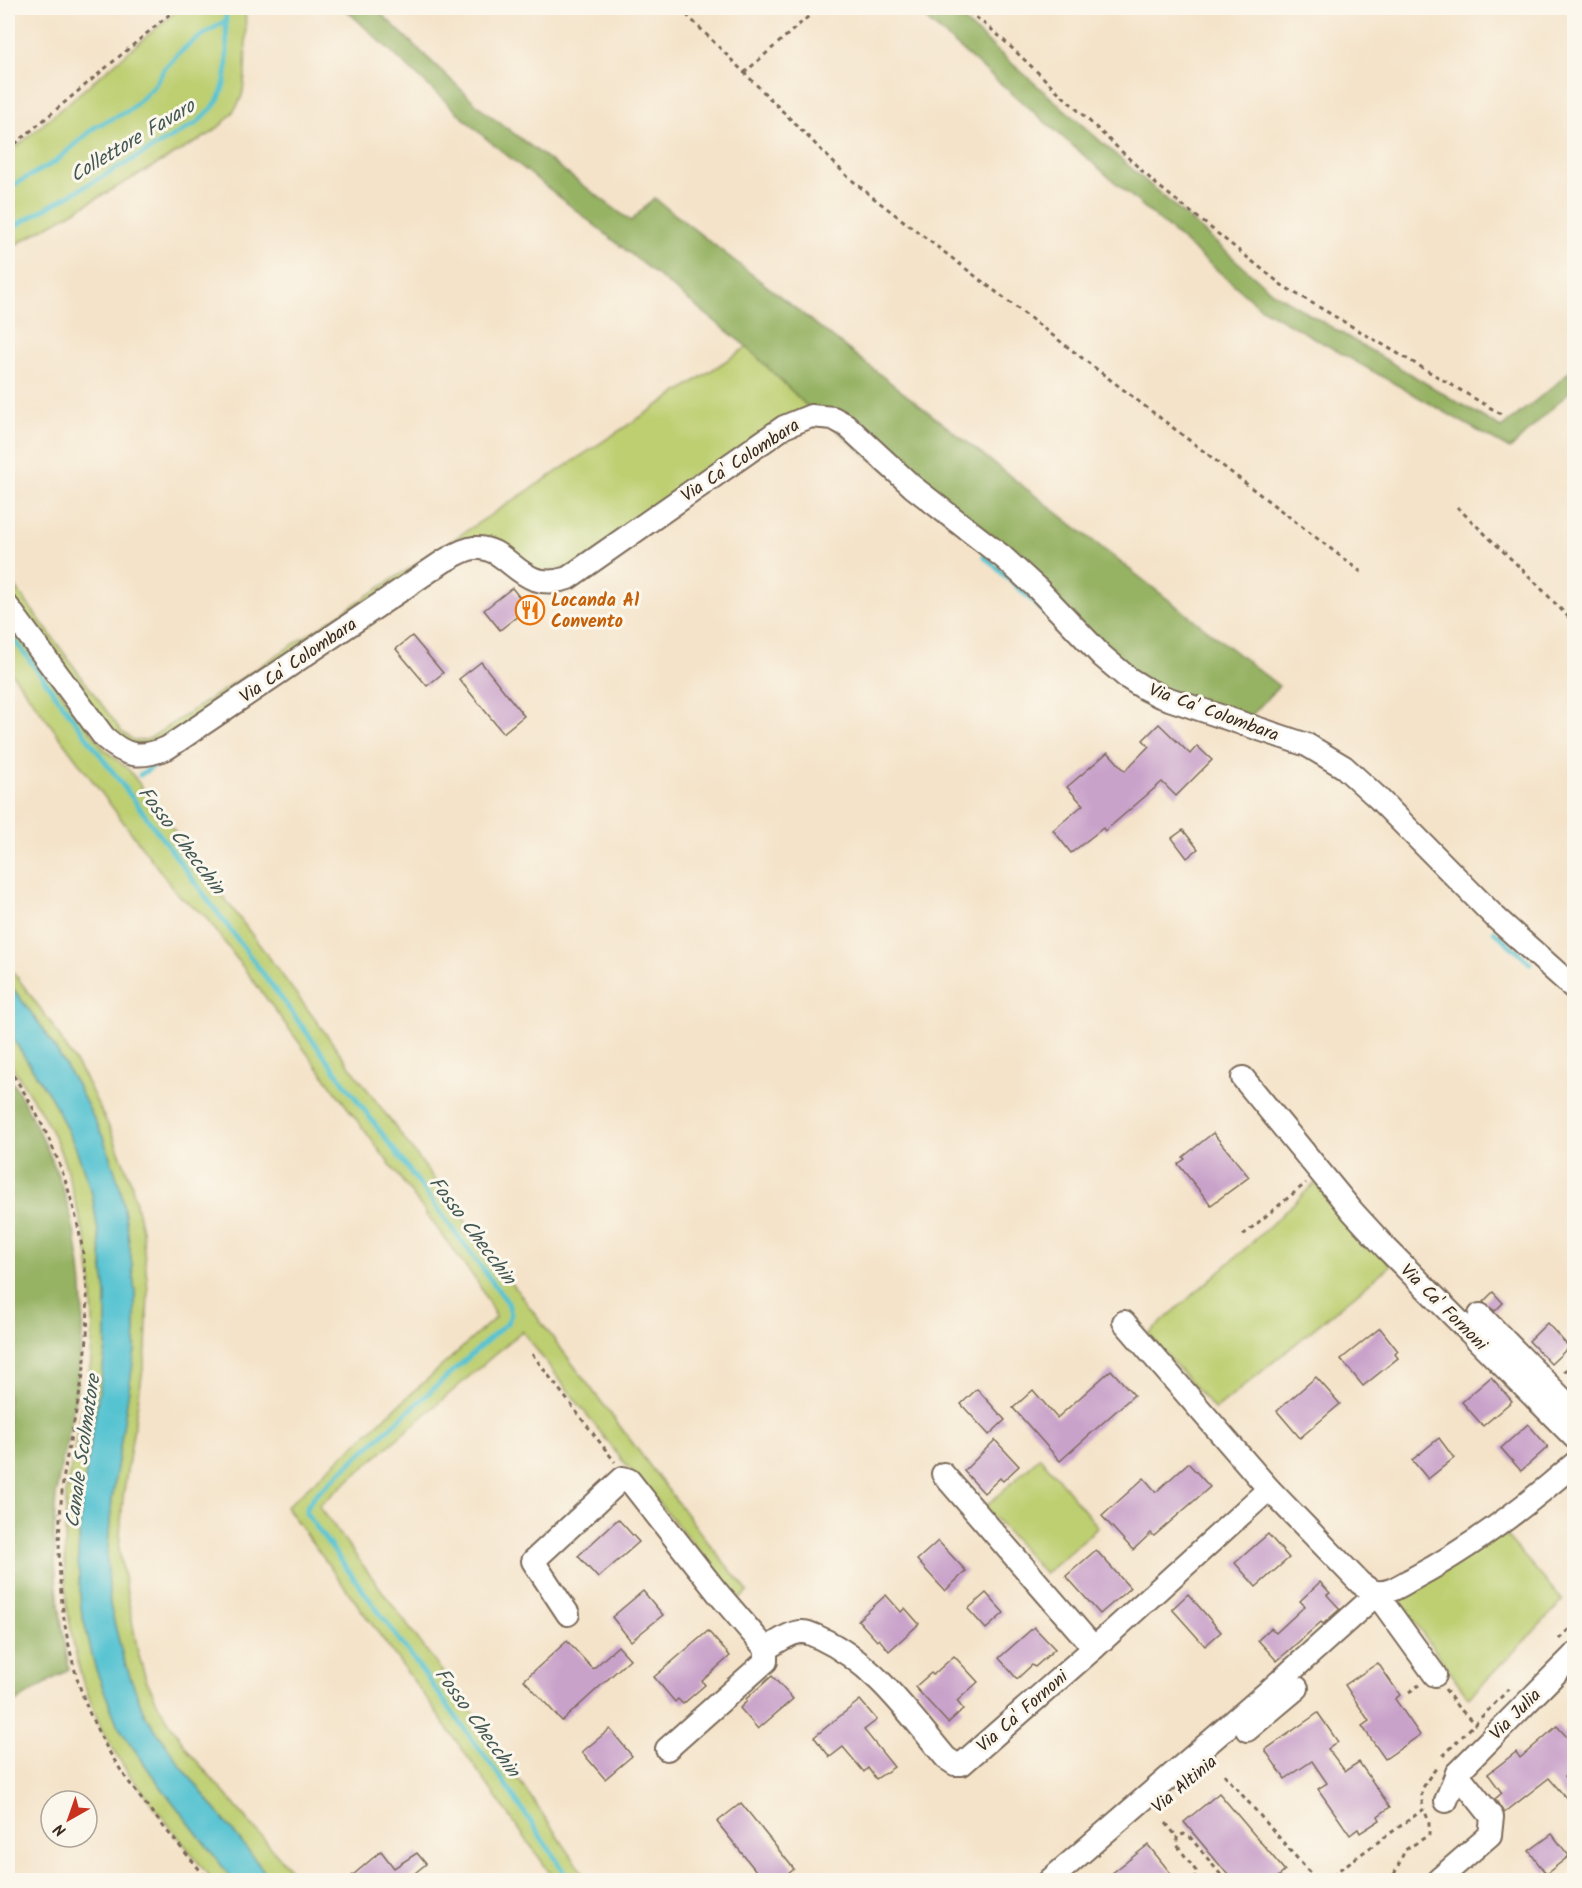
<svg xmlns="http://www.w3.org/2000/svg" width="1582" height="1888" font-family="Kalam,sans-serif">
	<style>
		.green { fill: #becf72; stroke: #7c7c48; stroke-width: 1.5 }
		.forest { fill: #96b264; stroke: #686e41; stroke-width: 1.5 }
		.water { fill: #57c3d1; stroke: #497678; stroke-width: 1.5 }
		.lines { fill: none; stroke-linecap: round; stroke-linejoin: round }
		.stream { stroke: #57c3d1; stroke-width: 5 }
		.building { fill: #c9a2ca }
		.minor-casing { stroke: #7c6b5a; stroke-width: 26 }
		.path { stroke: #7c6b5a; stroke-width: 3; stroke-dasharray: 4.5 4.5; stroke-linecap: butt }
		.minor { stroke: #fff; stroke-width: 22 }
		.labels { text-anchor: middle; stroke-width: 6; stroke-linejoin: round; paint-order: stroke }
		.street-label { font-size: 18px; fill: #3b2a1e; stroke: #fbf7ec }
		.food-label { font-size: 18px; font-weight: bold; fill: #c56008; stroke: #fbf7ec; text-anchor: start }
		.water-label { font-size: 20px; font-style: italic; fill: #435854; stroke: #fbf7ec }
	</style>
	<rect width="100%" height="100%" fill="#fbf7ec"/>
	<filter id="ink" filterUnits="userSpaceOnUse"><feTurbulence type="fractalNoise" baseFrequency=".0167" numOctaves="2"/><feDisplacementMap in="SourceGraphic" scale="12" xChannelSelector="R" yChannelSelector="G"/><feConvolveMatrix kernelMatrix="1 2 1 2 8 2 1 2 1" color-interpolation-filters="sRGB"/></filter>
	<filter id="wash" filterUnits="userSpaceOnUse"><feTurbulence type="fractalNoise" baseFrequency=".008" numOctaves="4" result="noise"/><feDisplacementMap in="SourceGraphic" scale="24" xChannelSelector="R" yChannelSelector="G"/><feGaussianBlur stdDeviation="1.35" result="paint"/><feColorMatrix in="noise" values="0 0 0 0 0 0 0 0 0 0 0 0 0 0 0 0 0 1.4 0 .05"/><feComposite in="paint" operator="in"/></filter>
	<g filter="url(#wash)">
		<rect width="100%" height="100%" fill="#f4e3c9"/>
		<!-- green -->
		<g class="green">
			<path d="M180,8H245C246,25 247,84 241,98C234,114 223,124 210,134L8,249V154Z"/>
			<polygon points="747,347 810,409 577,566 536,573 491,542 164,743 122,745 8,597 8,577 122,732 135,741 149,739"/>
			<polygon points="8,621 104,749 129,770 537,1317 706,1540 748,1592 740,1599 622,1460 522,1331 319,1506 472,1712 588,1880 555,1880 418,1687 286,1507 496,1317 478,1283 205,916 178,895 8,668"/>
			<polygon points="8,965 51,1023 85,1078 112,1133 131,1182 142,1230 148,1290 146,1350 123,1497 119,1550 138,1653 146,1679 160,1708 189,1752 299,1880 271,1880 178,1762 144,1713 123,1658 110,1605 107,1557 112,1499 135,1350 135,1292 128,1233 120,1187 103,1137 77,1085 44,1030 8,982"/>
			<polygon points="8,1031 52,1099 76,1148 92,1194 99,1237 106,1294 106,1348 82,1496 78,1556 81,1609 95,1667 118,1726 155,1779 233,1880 212,1880 128,1773 102,1731 82,1679 74,1647 67,1607 65,1561 66,1493 91,1362 93,1321 91,1280 86,1241 66,1167 56,1140 41,1112 8,1060"/>
			<polygon points="1315,1183 1391,1265 1215,1410 1148,1334 1246,1248"/>
			<polygon points="1040,1457 1098,1527 1045,1574 985,1507"/>
			<polygon points="1503,1532 1563,1601 1469,1698 1396,1596"/>
		</g>
		<!-- forest -->
		<g class="forest">
			<polygon points="344,8 375,8 485,112 631,221 654,198 1279,686 1248,719 1145,682 810,409 747,347 483,136"/>
			<polygon points="913,8 950,9 1272,292 1501,428 1554,386 1574,367 1574,387 1510,449 1261,308"/>
			<path d="M8,1075C18,1089 26,1106 34,1122C73,1195 90,1277 80,1359C78,1380 75,1401 71,1422C67,1444 60,1466 57,1489C49,1549 59,1610 69,1669L8,1707Z"/>
		</g>
		<!-- water -->
		<polygon class="water" points="8,982 44,1030 77,1085 103,1137 120,1187 128,1233 135,1292 135,1350 112,1499 107,1557 110,1605 123,1658 144,1713 178,1762 271,1880 233,1880 155,1779 118,1726 95,1667 81,1609 78,1556 82,1496 106,1348 106,1294 99,1237 92,1194 76,1148 52,1099 8,1031"/>
		<g class="lines">
			<!-- stream -->
			<g class="stream">
				<polyline points="8,188 55,162 95,127 130,110 155,85 164,69 177,55 192,42 225,21"/>
				<path d="M8,230L197,123C202,117 209,112 214,106C235,77 224,41 226,8"/>
				<polyline points="984,556 1056,623"/>
				<path d="M8,631L508,1303L511,1314L508,1322L325,1486C317,1494 307,1501 306,1513L503,1781L570,1880"/>
				<polyline points="140,775 164,759"/>
				<polyline points="1494,931 1530,963"/>
			</g>
		</g>
		<g id="blocks">
			<!-- building -->
			<g class="building">
				<polygon points="512,588 528,608 500,630 484,610"/>
				<polygon points="412,636 443,673 427,686 396,649"/>
				<polygon points="481,662 524,716 503,733 459,679"/>
				<polygon points="1159,724 1190,754 1197,746 1212,760 1176,796 1162,782 1105,831 1103,828 1071,853 1053,830 1083,805 1067,787 1108,752 1125,771 1149,746 1143,740"/>
				<polygon points="1183,830 1198,849 1187,858 1172,838"/>
				<polygon points="1213,1133 1249,1177 1211,1205 1178,1164 1185,1159 1183,1157"/>
				<polygon points="1493,1292 1503,1303 1495,1311 1483,1302"/>
				<polygon points="1547,1323 1569,1347 1551,1364 1529,1341"/>
				<polygon points="1380,1328 1398,1351 1395,1354 1398,1358 1363,1386 1341,1359"/>
				<polygon points="1111,1370 1134,1395 1060,1461 1013,1408 1033,1390 1057,1418"/>
				<polygon points="1316,1377 1340,1404 1300,1438 1277,1411"/>
				<polygon points="1491,1377 1512,1401 1483,1426 1462,1402"/>
				<polygon points="977,1389 1005,1420 989,1435 961,1404"/>
				<polygon points="1528,1424 1548,1447 1521,1471 1501,1448"/>
				<polygon points="1439,1438 1454,1458 1428,1479 1412,1460"/>
				<polygon points="995,1440 1019,1466 1003,1481 1000,1478 984,1493 964,1471"/>
				<polygon points="1188,1463 1210,1487 1154,1536 1151,1533 1133,1550 1102,1516 1144,1478 1156,1492"/>
				<polygon points="618,1519 639,1542 598,1578 578,1556"/>
				<polygon points="1268,1534 1289,1558 1256,1587 1235,1563"/>
				<polygon points="938,1541 966,1571 945,1591 917,1560"/>
				<polygon points="1096,1550 1130,1588 1100,1614 1066,1576"/>
				<polygon points="1320,1582 1330,1593 1327,1595 1340,1609 1323,1624 1321,1622 1277,1661 1258,1640 1271,1628 1276,1633 1305,1606 1300,1601"/>
				<polygon points="643,1591 663,1615 631,1641 612,1617"/>
				<polygon points="986,1593 1004,1613 986,1629 968,1609"/>
				<polygon points="1188,1594 1221,1632 1205,1646 1172,1609"/>
				<polygon points="886,1595 901,1612 905,1608 919,1624 889,1651 879,1639 877,1641 858,1620"/>
				<polygon points="1034,1627 1055,1649 1035,1667 1032,1665 1017,1679 999,1658"/>
				<polygon points="708,1631 730,1656 702,1681 705,1685 683,1704 678,1699 675,1702 654,1677"/>
				<polygon points="567,1641 593,1669 618,1646 630,1659 562,1721 524,1680"/>
				<polygon points="954,1656 978,1682 957,1701 963,1709 948,1723 915,1687 931,1673 933,1675"/>
				<polygon points="1378,1663 1400,1695 1395,1699 1420,1735 1385,1759 1362,1726 1369,1721 1345,1685"/>
				<polygon points="772,1676 793,1699 758,1729 740,1708 747,1701 746,1699"/>
				<polygon points="860,1700 877,1720 864,1730 894,1767 876,1779 868,1768 864,1772 843,1747 830,1757 814,1737"/>
				<polygon points="1318,1713 1338,1742 1328,1749 1345,1771 1359,1762 1390,1807 1378,1816 1380,1820 1360,1833 1358,1829 1350,1835 1318,1789 1327,1783 1312,1761 1285,1779 1265,1750"/>
				<polygon points="1557,1726 1575,1746 1575,1768 1565,1776 1575,1788 1575,1805 1573,1806 1549,1778 1504,1813 1495,1799 1502,1793 1488,1774 1516,1752 1520,1758"/>
				<polygon points="610,1729 632,1756 605,1779 582,1752"/>
				<polygon points="1219,1793 1285,1871 1273,1881 1233,1881 1184,1822"/>
				<polygon points="741,1803 794,1869 780,1881 764,1881 717,1822"/>
				<polygon points="1552,1834 1569,1856 1546,1874 1529,1851"/>
				<polygon points="1148,1845 1177,1881 1102,1881"/>
				<polygon points="381,1851 394,1868 417,1853 426,1864 405,1881 346,1881"/>
			</g>
		</g>
	</g>
	<g filter="url(#ink)">
		<use href="#blocks" fill-opacity="0" stroke="#7c6b5a" stroke-width="1.5"/>
		<g class="lines">
			<!-- minor casing -->
			<g class="minor-casing">
				<g id="minor">
					<path d="M8,607L104,737C126,757 140,759 167,748L444,561C453,556 464,549 474,548C511,545 518,595 568,578L784,427L811,416L833,418L846,425L913,487L1003,557L1038,589L1102,656L1128,678L1144,688L1160,696L1307,745L1344,767L1378,798L1495,917L1574,988"/>
					<polyline points="1243,1078 1353,1212 1386,1248 1574,1437"/>
					<polyline points="1480,1315 1574,1411"/>
					<path d="M1124,1322L1269,1489L1360,1583C1364,1586 1371,1591 1376,1592C1390,1594 1402,1584 1414,1578C1472,1547 1525,1507 1574,1464"/>
					<polyline points="943,1474 1094,1648"/>
					<path d="M568,1614L533,1561L623,1478L629,1480L717,1592L766,1649C776,1643 791,1631 803,1632C809,1632 815,1636 820,1638C874,1663 909,1714 946,1758L955,1764H962L1094,1648L1269,1489"/>
					<polyline points="1247,1730 1297,1688"/>
					<polyline points="667,1749 766,1661 766,1649"/>
					<polyline points="1446,1801 1457,1773 1574,1655"/>
					<polyline points="1050,1880 1270,1690 1370,1600 1375,1592 1435,1675"/>
					<polyline points="1438,1880 1490,1835 1492,1817 1457,1773"/>
				</g>
			</g>
			<!-- path -->
			<g class="path">
				<polyline points="680,8 847,176 871,196 1361,572"/>
				<polyline points="960,8 973,15 996,33 1156,184 1283,286 1501,414"/>
				<polyline points="744,73 818,8"/>
				<polyline points="8,150 177,8"/>
				<polyline points="1457,507 1534,581 1574,623"/>
				<path d="M8,1068C67,1151 97,1257 85,1359C80,1403 66,1448 62,1492C57,1544 58,1600 70,1650C76,1678 85,1706 98,1731C125,1786 170,1833 208,1880"/>
				<polyline points="1243,1235 1306,1183"/>
				<polyline points="532,1354 615,1462"/>
				<polyline points="1564,1372 1574,1362"/>
				<polyline points="1559,1639 1574,1624"/>
				<polyline points="1445,1689 1457,1706 1476,1725"/>
				<polyline points="1409,1692 1419,1685"/>
				<polyline points="1443,1756 1512,1686"/>
				<polyline points="1224,1774 1316,1880"/>
				<polyline points="1166,1823 1177,1837"/>
				<polyline points="1194,1880 1196,1871 1177,1845 1177,1837 1184,1834 1190,1837 1225,1880"/>
				<path d="M1325,1880L1424,1809C1417,1790 1426,1782 1437,1767"/>
				<polyline points="1388,1880 1393,1877 1405,1850 1429,1835 1429,1822 1424,1809"/>
			</g>
			<!-- minor -->
			<use href="#minor" class="minor"/>
		</g>
	</g>
	<!-- icons -->
	<defs>
		<g id="restaurant-ring" transform="scale(1.5)"><circle r="9.5" fill="#fbf7ec" stroke="#e8710a" stroke-width="1.5"/><path d="M-5-6h1v4h1v-4h1v4h1v-4h1v5L-1.5 .5V6h-2V.5L-5-1ZM5-6V6H3V1.5H1.5Q1.5-4 5-6Z" fill="#e8710a"/></g>
	</defs>
	<g fill-rule="evenodd">
		<use href="#restaurant-ring" x="530" y="610"/>
	</g>
	<g class="labels">
		<!-- street labels -->
		<g class="street-label">
			<text transform="translate(740 460) rotate(-33)" y="6">Via Ca' Colombara</text>
			<text transform="translate(298 660) rotate(-34)" y="6">Via Ca' Colombara</text>
			<text transform="translate(1214 712) rotate(20)" y="6">Via Ca' Colombara</text>
			<text transform="translate(1444 1307) rotate(45)" y="6">Via Ca' Fornoni</text>
			<text transform="translate(1022 1711) rotate(-41)" y="6">Via Ca' Fornoni</text>
			<text transform="translate(1515 1714) rotate(-45)" y="6">Via Julia</text>
			<text transform="translate(1184 1784) rotate(-40)" y="6">Via Altinia</text>
		</g>
		<!-- food labels -->
		<g class="food-label">
			<text x="551" y="606">Locanda Al<tspan x="551" dy="21">Convento</tspan></text>
		</g>
		<!-- water labels -->
		<g class="water-label">
			<text transform="translate(132 140) rotate(-31)" y="7">Collettore Favaro</text>
			<text transform="translate(182 840) rotate(53)" y="7">Fosso Checchin</text>
			<text transform="translate(473 1230) rotate(53)" y="7">Fosso Checchin</text>
			<text transform="translate(82 1451) rotate(-82)" y="7">Canale Scolmatore</text>
			<text transform="translate(478 1722) rotate(54)" y="7">Fosso Checchin</text>
		</g>
	</g>
	<!-- margin -->
	<rect width="1582" height="1888" fill="none" stroke="#fbf7ec" stroke-width="30"/>
	<!-- north arrow -->
	<g transform="translate(69 1819) rotate(220)"><circle r="28" fill="#fbf7ec" stroke="#aea59a" stroke-width="1.5"/>
	<path d="M0-4.5L10 22L0 15L-10 22Z" fill="#c8321e"/>
	<text y="-9" font-size="16" font-weight="bold" text-anchor="middle" fill="#3b2a1e">N</text>
	</g>
</svg>
